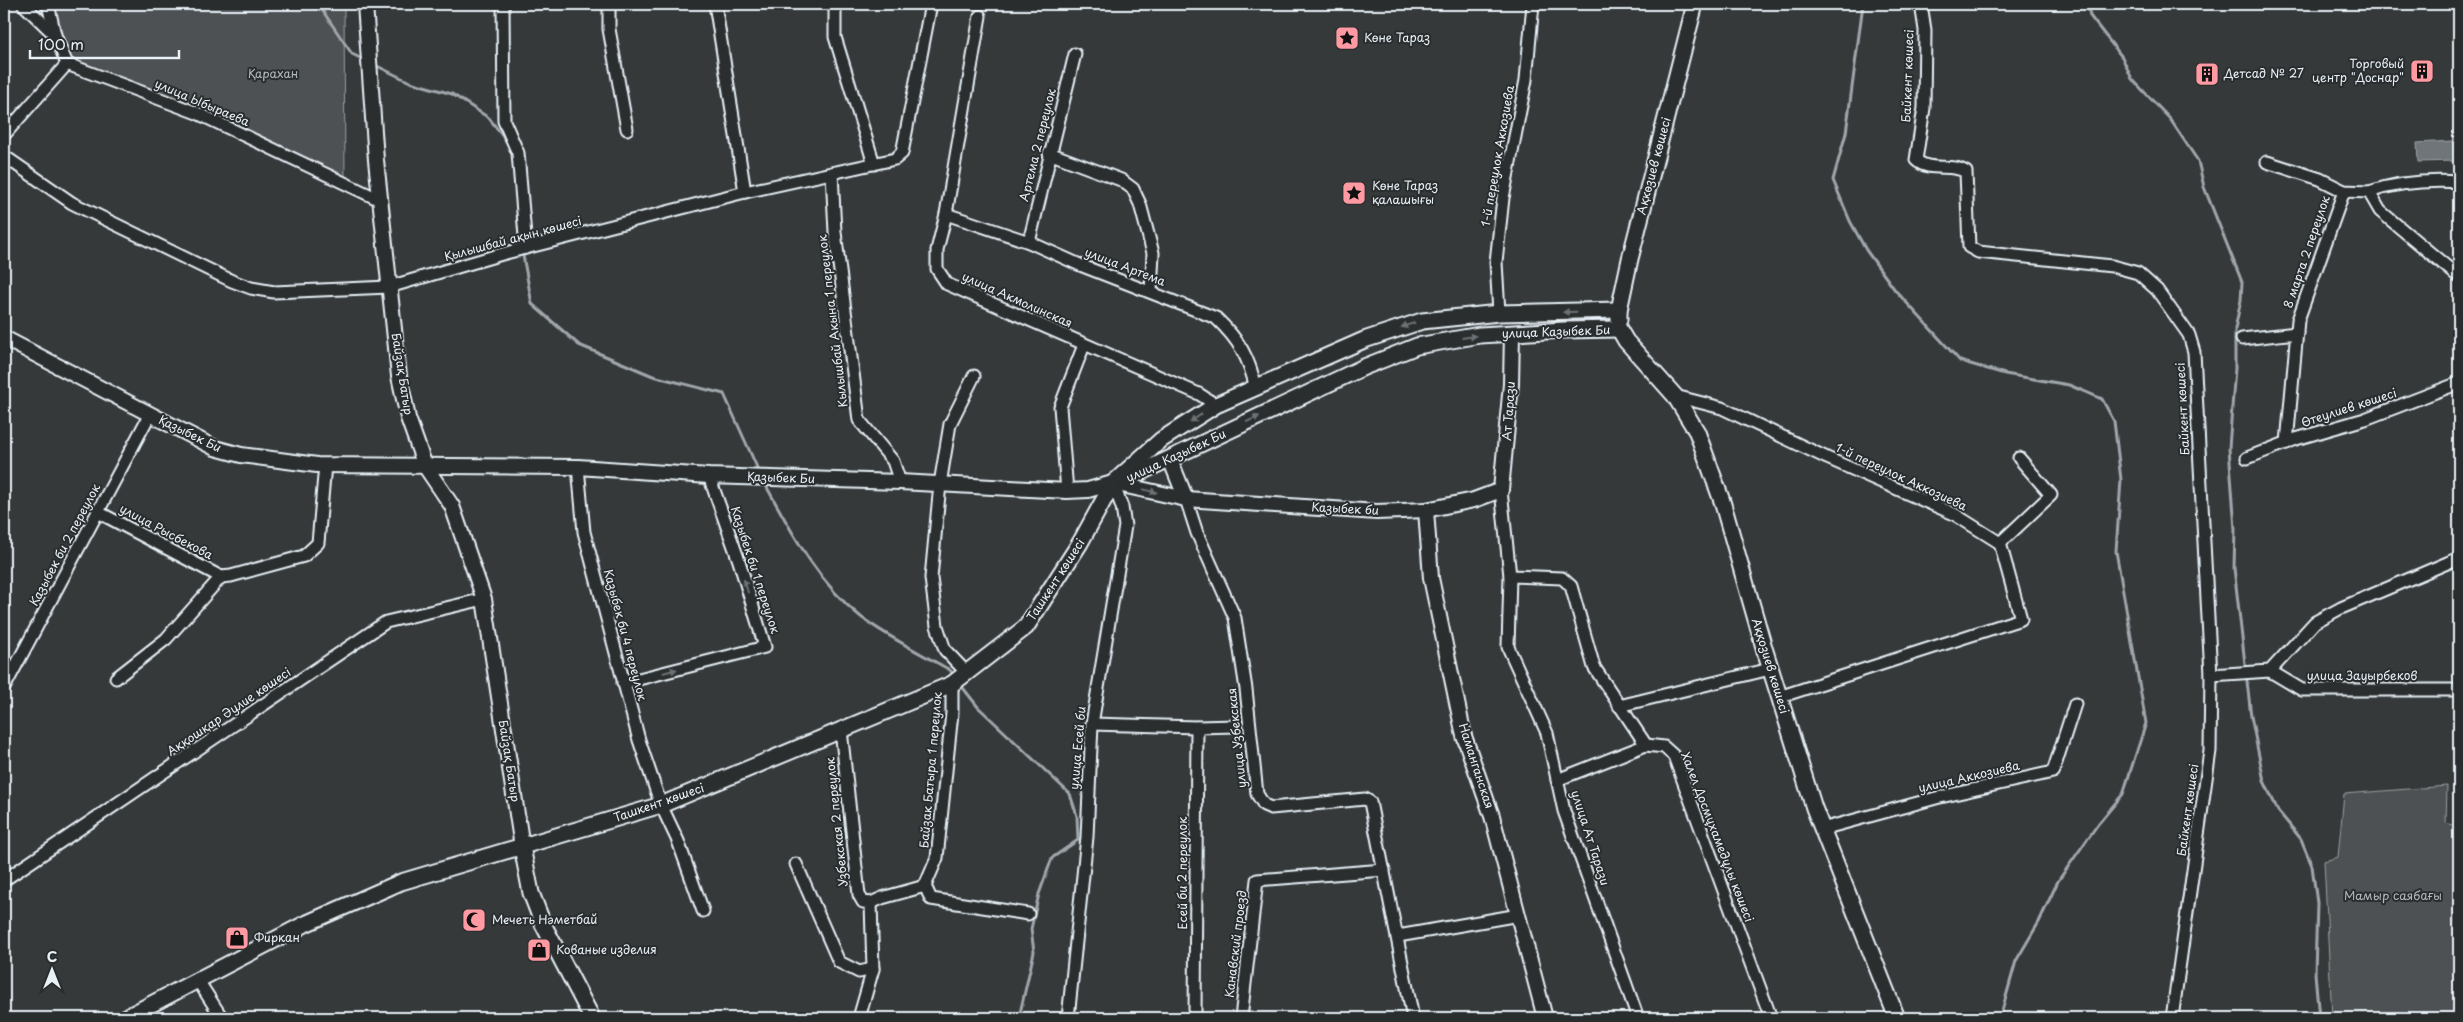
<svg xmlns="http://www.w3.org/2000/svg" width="2463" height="1022" font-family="'Playpen Sans',sans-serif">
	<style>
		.green { fill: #4d5152; stroke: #9aa1a5 }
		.water { fill: #707579; stroke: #a0a7ac }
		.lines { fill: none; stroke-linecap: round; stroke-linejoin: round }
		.stream { stroke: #a0a7ac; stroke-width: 3 }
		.minor-casing { stroke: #e8f1f8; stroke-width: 15 }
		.tertiary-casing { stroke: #e8f1f8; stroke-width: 18 }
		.secondary-casing { stroke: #e8f1f8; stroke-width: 19 }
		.minor { stroke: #2a2d2e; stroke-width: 11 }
		.tertiary { stroke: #2a2d2e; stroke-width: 14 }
		.secondary { stroke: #2a2d2e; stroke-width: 15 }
		.oneway { fill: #6c7275 }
		.labels { text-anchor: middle; stroke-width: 4; stroke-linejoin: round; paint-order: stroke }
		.poi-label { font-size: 12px; fill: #e8f1f8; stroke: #2a2d2e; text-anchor: start }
		.park-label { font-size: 12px; fill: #b2b9be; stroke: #2a2d2e }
		.street-label { font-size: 12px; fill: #e8f1f8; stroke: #2a2d2e }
	</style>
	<rect width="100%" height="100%" fill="#35393a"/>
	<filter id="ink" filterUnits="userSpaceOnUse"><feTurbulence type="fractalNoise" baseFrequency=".02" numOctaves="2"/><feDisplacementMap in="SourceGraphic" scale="10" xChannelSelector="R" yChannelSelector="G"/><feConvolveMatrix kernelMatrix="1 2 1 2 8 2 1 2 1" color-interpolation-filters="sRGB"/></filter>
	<g filter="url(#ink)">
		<!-- green -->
		<g class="green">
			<polygon points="53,4 344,4 345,182 64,58"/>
			<polygon points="2447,786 2446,823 2459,827 2459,1018 2332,1018 2324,861 2338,857 2344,794"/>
		</g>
		<!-- water -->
		<polygon class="water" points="2453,141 2455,161 2418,162 2417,143"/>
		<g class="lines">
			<!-- stream -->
			<g class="stream">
				<polyline points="318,4 352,54 364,60"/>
				<polyline points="1863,4 1846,133 1833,180 1850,221 1866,250 1895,290 1960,361 2005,374 2069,385 2102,399 2114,421 2121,480 2116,551 2146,723 2123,794 2098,824 2058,881 2039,922 2016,961 2000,1018"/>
				<polyline points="2088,4 2090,16 2122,57 2132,79 2170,119 2198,161 2204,187 2242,282 2241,300 2235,329 2235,368 2229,448 2235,529 2234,568 2251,716 2264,781 2278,811 2301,839 2312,866 2317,903 2315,973 2319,1018"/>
				<polyline points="375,65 410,82 452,94 489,118 509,145"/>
				<polyline points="512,151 514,167"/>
				<polyline points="522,250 532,304 579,345 653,376 724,394 760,474"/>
				<path d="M764,482C791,531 817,582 861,617C886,636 922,654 950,670L955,677"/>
				<polyline points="960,684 978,707 1070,794 1077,816 1078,840 1052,858 1039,894 1031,929 1034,952 1020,1013 1022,1018"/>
			</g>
			<!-- minor casing -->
			<g class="minor-casing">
				<g id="minor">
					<polyline points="23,4 55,35"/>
					<polyline points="48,4 55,35 67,64 197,113 380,200"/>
					<polyline points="503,4 504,121 518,153 526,248"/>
					<polyline points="609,4 609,29 627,129"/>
					<polyline points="715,4 745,192"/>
					<polyline points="835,4 835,37 874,164"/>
					<path d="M1921,4L1925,30L1924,108L1916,160C1930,173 1951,162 1966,172L1969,247L1978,252L2112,266L2138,273L2157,290L2189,335L2194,352L2211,675L2210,751L2172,1018"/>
					<polyline points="980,16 946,214 937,250 937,269 947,284 1199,394 1216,405"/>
					<polyline points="4,135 67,64"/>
					<polyline points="1049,153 1121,180 1133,189 1140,204 1153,253 1151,292"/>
					<polyline points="4,156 72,203 232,281 251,288 274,292 389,287 502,254 745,192 895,159 902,153 931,4"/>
					<polyline points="2267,162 2320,179 2344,191 2369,192 2380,211 2459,277"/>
					<polyline points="832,173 835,232 859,420 893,461 900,482"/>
					<path d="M2369,192C2399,182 2429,180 2459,182"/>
					<path d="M946,214L1029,242L1080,265L1216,318C1239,340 1249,357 1256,389"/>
					<polyline points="1029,242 1075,54"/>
					<polyline points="1499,313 1496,262 1503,198 1526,80 1533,4"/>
					<polyline points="2242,339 2297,333"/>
					<polyline points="1675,396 1722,408 1827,458 1954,514 2000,543 2021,619 1779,697"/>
					<polyline points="2287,443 2298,320 2344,191"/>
					<polyline points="2247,458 2296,439 2365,419 2459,383"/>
					<polyline points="578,467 584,532 639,740 661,805 678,841 703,911"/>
					<polyline points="1501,490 1510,576 1508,647 1547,733 1564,811 1638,1018"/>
					<polyline points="1067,491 1060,407 1084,345"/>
					<polyline points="1186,499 1197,533 1235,618 1246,689 1257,794 1264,805 1271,808 1365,799 1370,802 1413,1018"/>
					<polyline points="98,512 221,577 231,576 304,556 318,543 325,465"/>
					<polyline points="2000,543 2051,495 2019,458"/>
					<polyline points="1510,576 1562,578 1571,586 1594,667 1646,745"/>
					<polyline points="2270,671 2302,690 2459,690"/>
					<polyline points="966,672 945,650 937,626 931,578 940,484 950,424 974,376"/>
					<polyline points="2211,675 2270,671 2315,622 2341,608 2459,558"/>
					<polyline points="116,678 166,639 221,577"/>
					<polyline points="623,683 765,647 739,561 709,476"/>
					<polyline points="952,684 952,713 937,858 925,886 931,899 1028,914"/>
					<polyline points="4,688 150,414"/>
					<polyline points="1619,706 1770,669"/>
					<polyline points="1092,724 1197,727 1236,726"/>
					<polyline points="841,730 859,895 863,902 871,903"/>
					<polyline points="1557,780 1646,745 1664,747 1674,756 1771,1018"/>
					<polyline points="1822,829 1936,798 2053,772 2075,704"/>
					<polyline points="796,864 839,962 859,972 873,969"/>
					<polyline points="4,880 386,622 484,599"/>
					<polyline points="1398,936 1519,915"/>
					<polyline points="197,979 222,1018"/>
					<polyline points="859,1018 873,969 871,903 882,898 925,886"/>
					<polyline points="1068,1018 1087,837 1092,724 1125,526 1122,507 1113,483"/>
					<polyline points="1195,1018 1197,727"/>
					<polyline points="1241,1018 1257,880 1384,870"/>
				</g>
			</g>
			<!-- tertiary casing -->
			<g class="tertiary-casing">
				<g id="tertiary">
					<polyline points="365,4 376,160 399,376 408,418 425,466 452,506 484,599 522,847"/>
					<polyline points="4,338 215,448 241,455 317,465 578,467 709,476 900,482 1067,491 1088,490 1113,483 1186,499 1377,512 1426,510 1474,500 1501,490 1511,384 1512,333"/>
					<polyline points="1170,459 1186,499"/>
					<polyline points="1426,510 1431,578 1464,736 1492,816 1545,1018"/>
				</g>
			</g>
			<!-- secondary casing -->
			<g class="secondary-casing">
				<g id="secondary">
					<polyline points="1619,320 1619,310 1630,259 1695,4"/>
					<polyline points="1619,329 1626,341 1675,396 1697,432 1722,501 1765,651 1814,808 1897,1018"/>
					<polyline points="1120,482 1364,367 1417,346 1480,335 1564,330 1619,329"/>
					<polyline points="522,847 531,893 543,924 592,1018"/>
					<polyline points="125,1018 305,924 401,882 661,805 952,684 1026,627 1080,543 1113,483 1161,440 1216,405 1364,340 1422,321 1499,313 1619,310"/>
				</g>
			</g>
			<!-- minor -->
			<use href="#minor" class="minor"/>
			<!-- tertiary -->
			<use href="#tertiary" class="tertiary"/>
			<!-- secondary -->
			<use href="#secondary" class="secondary"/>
		</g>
		<!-- one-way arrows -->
		<defs><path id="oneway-solid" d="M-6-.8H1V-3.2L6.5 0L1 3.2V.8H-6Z" transform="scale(1.25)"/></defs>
		<g class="oneway">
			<use href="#oneway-solid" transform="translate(1570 312) rotate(178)"/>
			<use href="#oneway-solid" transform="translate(1408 325) rotate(163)"/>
			<use href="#oneway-solid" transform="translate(1469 337) rotate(-8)"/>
			<use href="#oneway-solid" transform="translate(1196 418) rotate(147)"/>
			<use href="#oneway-solid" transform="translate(1253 419) rotate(-25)"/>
			<use href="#oneway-solid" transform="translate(1150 491) rotate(13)"/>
			<use href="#oneway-solid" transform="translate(746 586) rotate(-107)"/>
			<use href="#oneway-solid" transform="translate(670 671) rotate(-15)"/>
		</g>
	</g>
	<!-- icons -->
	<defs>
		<g id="sight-square" transform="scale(1.25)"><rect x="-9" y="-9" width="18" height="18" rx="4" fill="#ff9aa2" stroke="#2a2d2e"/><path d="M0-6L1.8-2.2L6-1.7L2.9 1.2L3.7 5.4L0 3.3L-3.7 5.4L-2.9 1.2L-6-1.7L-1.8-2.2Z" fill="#111"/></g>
		<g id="building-square" transform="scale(1.25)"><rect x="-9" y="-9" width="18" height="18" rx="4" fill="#ff9aa2" stroke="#2a2d2e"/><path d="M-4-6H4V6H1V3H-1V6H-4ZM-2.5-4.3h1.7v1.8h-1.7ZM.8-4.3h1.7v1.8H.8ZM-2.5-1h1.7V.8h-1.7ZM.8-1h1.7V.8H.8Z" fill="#111"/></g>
		<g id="mosque-square" transform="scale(1.25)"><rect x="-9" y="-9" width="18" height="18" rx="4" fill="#ff9aa2" stroke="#2a2d2e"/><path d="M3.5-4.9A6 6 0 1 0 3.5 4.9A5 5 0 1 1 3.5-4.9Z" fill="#111"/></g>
		<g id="shop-square" transform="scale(1.25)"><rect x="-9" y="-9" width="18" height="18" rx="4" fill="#ff9aa2" stroke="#2a2d2e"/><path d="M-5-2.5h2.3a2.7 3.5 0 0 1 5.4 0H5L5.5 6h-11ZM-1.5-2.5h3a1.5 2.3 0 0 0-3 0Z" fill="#111"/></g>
	</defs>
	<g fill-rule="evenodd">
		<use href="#sight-square" x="1347" y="38"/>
		<use href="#building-square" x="2422" y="71"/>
		<use href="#building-square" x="2207" y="74"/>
		<use href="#sight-square" x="1354" y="193"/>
		<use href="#mosque-square" x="474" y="920"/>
		<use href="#shop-square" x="237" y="938"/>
		<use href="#shop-square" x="539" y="950"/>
	</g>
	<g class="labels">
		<!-- poi labels -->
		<g class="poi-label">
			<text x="1364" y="42">Көне Тараз</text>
			<text x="2404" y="68" text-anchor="end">Торговый<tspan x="2404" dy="14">центр "Доснар"</tspan></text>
			<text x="2224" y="78">Детсад № 27</text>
			<text x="1372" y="190">Көне Тараз<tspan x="1372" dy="14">қалашығы</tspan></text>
			<text x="492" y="924">Мечеть Нәметбай</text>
			<text x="254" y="942">Фиркан</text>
			<text x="556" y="954">Кованые изделия</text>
		</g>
		<!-- park labels -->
		<g class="park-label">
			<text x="273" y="78">Қарахан</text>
			<text x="2393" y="900">Мамыр саябағы</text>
		</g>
		<!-- street labels -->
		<g class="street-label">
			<text transform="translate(1908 76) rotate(-88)" y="4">Байкент көшесі</text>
			<text transform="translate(202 103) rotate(23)" y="4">улица Ыбыраева</text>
			<text transform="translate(1038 145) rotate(-76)" y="4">Артема 2 переулок</text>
			<text transform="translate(1498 156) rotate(-80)" y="4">1-й переулок Аккозиева</text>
			<text transform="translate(1654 166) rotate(-75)" y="4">Ақкөзиев көшесі</text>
			<text transform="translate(513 239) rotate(-15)" y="4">Қылышбай ақын көшесі</text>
			<text transform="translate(2307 252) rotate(-71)" y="4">8 марта 2 переулок</text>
			<text transform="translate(1125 267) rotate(21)" y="4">улица Артема</text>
			<text transform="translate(1017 300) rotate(24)" y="4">улица Акмолинская</text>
			<text transform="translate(833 321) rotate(-97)" y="4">Кылышбай Акына 1 переулок</text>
			<text transform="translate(1556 332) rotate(-2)" y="4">улица Казыбек Би</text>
			<text transform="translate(402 374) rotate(81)" y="4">Байзақ Батыр</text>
			<text transform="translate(2349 408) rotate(-18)" y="4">Өтеулиев көшесі</text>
			<text transform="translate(2183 409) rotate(-93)" y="4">Байкент көшесі</text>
			<text transform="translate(1509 411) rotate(-86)" y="4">Ат Тарази</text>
			<text transform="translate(190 434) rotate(26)" y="4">Қазыбек Би</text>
			<text transform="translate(1176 456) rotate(-25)" y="4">улица Казыбек Би</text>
			<text transform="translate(1901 477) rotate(25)" y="4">1-й переулок Аккозиева</text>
			<text transform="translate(781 478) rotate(2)" y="4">Қазыбек Би</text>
			<text transform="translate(1345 509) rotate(3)" y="4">Казыбек би</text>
			<text transform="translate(166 532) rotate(28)" y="4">улица Рысбекова</text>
			<text transform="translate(65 545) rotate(-62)" y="4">Казыбек би 2 переулок</text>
			<text transform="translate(755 570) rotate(72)" y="4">Казыбек би 1 переулок</text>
			<text transform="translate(1056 580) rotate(-57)" y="4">Ташкент көшесі</text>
			<text transform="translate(625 635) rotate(75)" y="4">Казыбек би 4 переулок</text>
			<text transform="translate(1770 666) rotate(73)" y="4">Аққозиев көшесі</text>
			<text x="2362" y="680">улица Зауырбеков</text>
			<text transform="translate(229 712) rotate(-34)" y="4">Аққошқар Әулие көшесі</text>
			<text transform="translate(1237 738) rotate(-96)" y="4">улица Узбекская</text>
			<text transform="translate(1078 748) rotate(-85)" y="4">улица Есей би</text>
			<text transform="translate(509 761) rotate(81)" y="4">Байзақ Батыр</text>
			<text transform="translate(1476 766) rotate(72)" y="4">Наманганская</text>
			<text transform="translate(931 770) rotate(-85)" y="4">Байзак Батыра 1 переулок</text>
			<text transform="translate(1969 777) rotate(-13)" y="4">улица Аккозиева</text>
			<text transform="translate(659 803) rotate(-19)" y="4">Ташкент көшесі</text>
			<text transform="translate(2188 810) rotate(-82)" y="4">Байкент көшесі</text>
			<text transform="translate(837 822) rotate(-96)" y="4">Узбекская 2 переулок</text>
			<text transform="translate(1717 837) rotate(69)" y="4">Халел Досмұхамедұлы көшесі</text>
			<text transform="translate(1590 838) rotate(72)" y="4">улица Ат Тарази</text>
			<text transform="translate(1183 873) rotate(-90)" y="4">Есей би 2 переулок</text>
			<text transform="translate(1236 944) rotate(-83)" y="4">Канавский проезд</text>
		</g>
	</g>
	<!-- margin -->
	<rect width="2463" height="1022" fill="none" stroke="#2a2d2e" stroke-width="20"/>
	<rect x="10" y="10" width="2443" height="1002" fill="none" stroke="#e8f1f8" stroke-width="2" filter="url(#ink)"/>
	<!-- north arrow -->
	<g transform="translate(52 970)" stroke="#2a2d2e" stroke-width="4" paint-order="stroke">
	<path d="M0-4L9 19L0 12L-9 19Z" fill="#e8f1f8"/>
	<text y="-8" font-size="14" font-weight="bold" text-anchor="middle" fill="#e8f1f8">С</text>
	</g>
	<!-- scale -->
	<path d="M30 50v8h149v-8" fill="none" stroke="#e8f1f8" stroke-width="2.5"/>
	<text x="38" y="50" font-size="15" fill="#e8f1f8" stroke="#2a2d2e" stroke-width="4" paint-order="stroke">100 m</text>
</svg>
